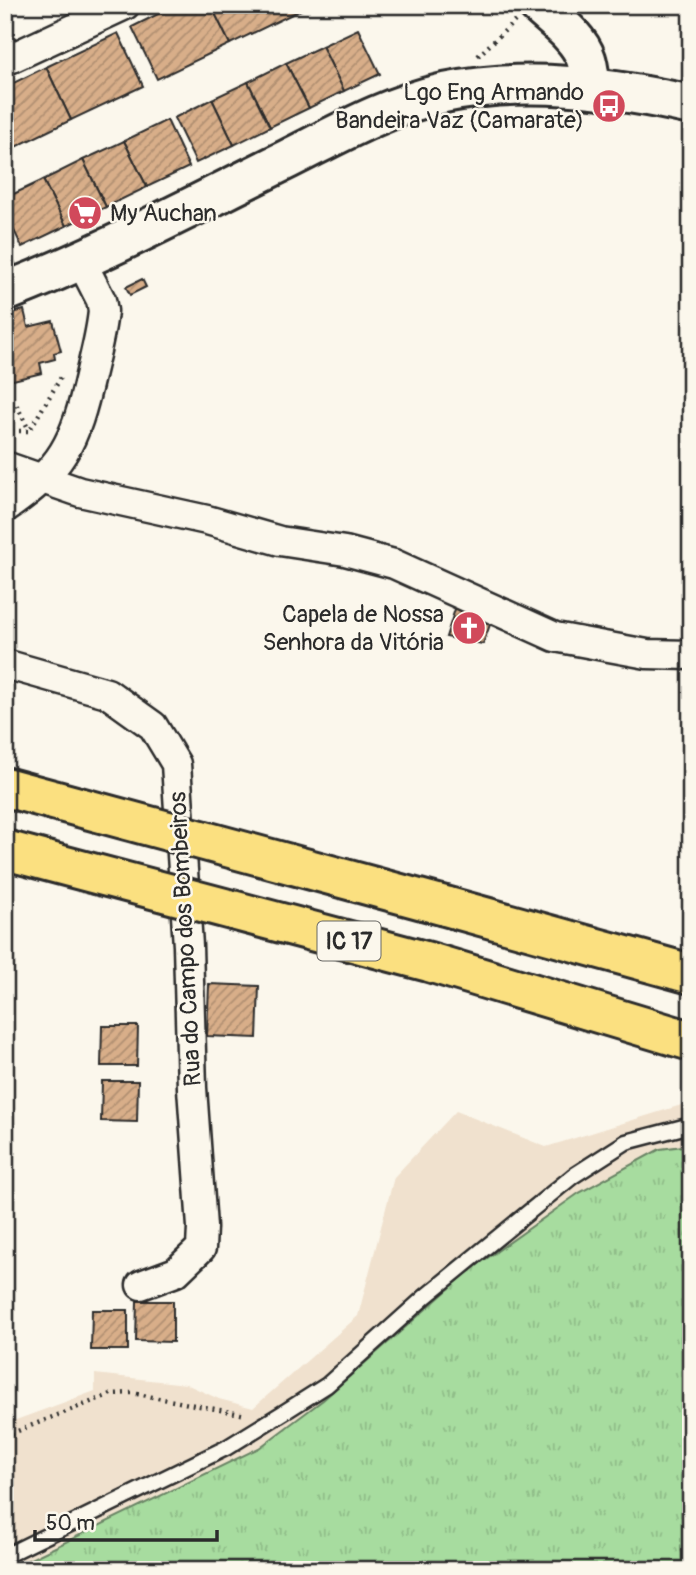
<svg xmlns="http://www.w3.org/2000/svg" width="696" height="1575" font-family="Pangolin,sans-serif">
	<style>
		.built { fill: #f0e1ce }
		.grass { fill: url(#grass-tufts); stroke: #698465; stroke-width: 2 }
		.building { fill: url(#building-hatch); stroke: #2b2b2b; stroke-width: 2 }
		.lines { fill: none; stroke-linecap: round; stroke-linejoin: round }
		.lane-casing { stroke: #2b2b2b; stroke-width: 19 }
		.street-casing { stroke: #2b2b2b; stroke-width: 33 }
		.secondary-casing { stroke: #2b2b2b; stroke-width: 44 }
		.highway-casing { stroke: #2b2b2b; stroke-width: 44 }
		.path { stroke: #2b2b2b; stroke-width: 4.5; stroke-dasharray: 2 5; stroke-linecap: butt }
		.lane { stroke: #fbf7ec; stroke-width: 14 }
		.street { stroke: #fbf7ec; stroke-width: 28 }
		.secondary { stroke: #fbf7ec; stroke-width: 38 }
		.highway { stroke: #fbe080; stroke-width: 38 }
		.highway-bridge-casing { stroke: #2b2b2b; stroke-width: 44; stroke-linecap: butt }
		.highway-bridge { stroke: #fbe080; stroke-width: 38 }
		.labels { text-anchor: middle; stroke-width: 5; stroke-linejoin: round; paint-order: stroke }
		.shield { fill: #fbf7ec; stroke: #696865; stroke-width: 2 }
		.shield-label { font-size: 23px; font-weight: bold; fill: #2b2b2b }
		.poi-label { font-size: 24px; fill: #2b2b2b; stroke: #fbf7ec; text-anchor: end }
		.street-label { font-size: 24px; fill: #2b2b2b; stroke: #fbf7ec }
	</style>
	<defs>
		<pattern id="grass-tufts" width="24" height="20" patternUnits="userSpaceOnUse" patternTransform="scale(1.75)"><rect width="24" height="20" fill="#a7dc9f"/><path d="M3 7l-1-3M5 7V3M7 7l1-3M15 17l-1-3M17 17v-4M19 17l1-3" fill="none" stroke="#90bd89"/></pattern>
		<pattern id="building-hatch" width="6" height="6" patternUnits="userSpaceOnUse" patternTransform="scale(1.75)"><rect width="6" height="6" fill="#d8ae89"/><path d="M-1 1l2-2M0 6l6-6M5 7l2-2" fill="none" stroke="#af8e70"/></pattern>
	</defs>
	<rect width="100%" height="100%" fill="#fbf7ec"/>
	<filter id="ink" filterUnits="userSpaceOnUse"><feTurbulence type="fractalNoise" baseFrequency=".0143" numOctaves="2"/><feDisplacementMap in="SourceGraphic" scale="14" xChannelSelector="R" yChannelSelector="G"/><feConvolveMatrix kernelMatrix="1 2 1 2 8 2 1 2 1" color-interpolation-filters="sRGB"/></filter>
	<g filter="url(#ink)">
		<!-- built -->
		<polygon class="built" points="691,1102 691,1570 5,1570 5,1424 95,1391 95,1374 186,1384 219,1399 253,1408 358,1316 394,1177 456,1111 546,1147"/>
		<!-- grass -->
		<polygon class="grass" points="691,1145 691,1570 8,1570 259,1448 323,1400 469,1271 579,1193 660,1149"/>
		<!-- building -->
		<g class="building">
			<polygon points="176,5 211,5 230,44 157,79 132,27"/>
			<polygon points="211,5 308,5 309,6 230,44"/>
			<polygon points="358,29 380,74 344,91 322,46"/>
			<polygon points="118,33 143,86 71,120 46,67"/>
			<polygon points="322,46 344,91 309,108 286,63"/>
			<polygon points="286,63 309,108 270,127 248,82"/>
			<polygon points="46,67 71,120 5,152 5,87"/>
			<polygon points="248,82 270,127 234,145 212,99"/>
			<polygon points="212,99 234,145 196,163 174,118"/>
			<polygon points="167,120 189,167 147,187 124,141"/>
			<polygon points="124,141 147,187 106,207 83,160"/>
			<polygon points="83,160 106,207 66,226 43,180"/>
			<polygon points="43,180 66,226 22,247 5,212 5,198"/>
			<polygon points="5,229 15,264 5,267"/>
			<polygon points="142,279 146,287 130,295 126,287"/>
			<polygon points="24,310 28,327 53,321 61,351 54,353 55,359 40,363 42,373 5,382 5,315"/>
			<polygon points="457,603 492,619 483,644 446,637"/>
			<polygon points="209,984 259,986 257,1038 207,1036"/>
			<polygon points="102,1026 138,1026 137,1066 101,1066"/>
			<polygon points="102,1081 138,1081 137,1122 101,1121"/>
			<polygon points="137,1301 173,1301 173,1342 136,1341"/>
			<polygon points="92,1310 128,1310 128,1350 91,1350"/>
		</g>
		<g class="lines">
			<!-- lane casing -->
			<g class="lane-casing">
				<polyline id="lane" points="5,1556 226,1448 286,1411 327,1385 426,1296 573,1176 626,1142 691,1125"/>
			</g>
			<!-- street casing -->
			<g class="street-casing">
				<g id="street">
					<polyline points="5,61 125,5"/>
					<polyline points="5,466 80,492 207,520 280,541 345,551 394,564 555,637 647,654 691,655"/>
					<path d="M5,508C63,469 75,442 90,376C95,354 101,333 103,311L101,300L80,259"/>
					<polyline points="5,664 107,693 153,726 176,764 188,946 192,1088 202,1227 201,1248 176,1272 141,1285"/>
				</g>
			</g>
			<!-- secondary casing -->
			<g class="secondary-casing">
				<g id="secondary">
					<path d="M538,5C554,20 579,37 586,59C589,68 589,78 591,87"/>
					<path d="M5,292C101,255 196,204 288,159C338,134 389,105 444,93C526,76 610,87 691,105"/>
				</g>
			</g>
			<!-- highway casing -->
			<g class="highway-casing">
				<polyline id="highway" points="445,906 691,974"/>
			</g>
			<!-- path -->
			<g class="path">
				<polyline points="478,56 515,21"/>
				<polyline points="5,405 15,402 29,430"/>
				<polyline points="5,431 29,431 63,374"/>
				<polyline points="5,1436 111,1394 132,1393 246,1415"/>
			</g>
			<!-- lane -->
			<use href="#lane" class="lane"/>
			<!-- street -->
			<use href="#street" class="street"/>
			<!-- secondary -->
			<use href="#secondary" class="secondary"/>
			<!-- highway -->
			<use href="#highway" class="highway"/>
			<!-- highway-bridge casing -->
			<g class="highway-bridge-casing">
				<g id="highway-bridge">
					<polyline points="5,787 445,906"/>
					<polyline points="5,850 429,962 691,1041"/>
				</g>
			</g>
			<!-- highway-bridge -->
			<use href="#highway-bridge" class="highway-bridge"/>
		</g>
	</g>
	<!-- icons -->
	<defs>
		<g id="bus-disc" transform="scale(1.75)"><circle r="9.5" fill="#d1495b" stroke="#fbf7ec"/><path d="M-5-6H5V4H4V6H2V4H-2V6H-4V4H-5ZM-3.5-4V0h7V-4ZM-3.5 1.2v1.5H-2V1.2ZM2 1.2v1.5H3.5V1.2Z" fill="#fff"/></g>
		<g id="supermarket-disc" transform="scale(1.75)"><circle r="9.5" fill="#d1495b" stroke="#fbf7ec"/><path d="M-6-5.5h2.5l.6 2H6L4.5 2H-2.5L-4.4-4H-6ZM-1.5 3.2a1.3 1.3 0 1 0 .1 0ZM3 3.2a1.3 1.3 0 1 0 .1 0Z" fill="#fff"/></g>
		<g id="church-disc" transform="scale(1.75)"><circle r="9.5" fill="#d1495b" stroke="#fbf7ec"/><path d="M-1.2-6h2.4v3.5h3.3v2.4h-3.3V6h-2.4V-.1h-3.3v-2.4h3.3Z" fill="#fff"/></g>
	</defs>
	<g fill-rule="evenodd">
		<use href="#bus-disc" x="609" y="106"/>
		<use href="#supermarket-disc" x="85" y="213"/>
		<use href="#church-disc" x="469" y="628"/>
	</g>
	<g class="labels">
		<!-- shield labels -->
		<rect class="shield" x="317.5" y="921.5" width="63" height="39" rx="5"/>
		<g class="shield-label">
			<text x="349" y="949">IC 17</text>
		</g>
		<!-- poi labels -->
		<g class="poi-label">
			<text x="584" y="100">Lgo Eng Armando<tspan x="584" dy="28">Bandeira Vaz (Camarate)</tspan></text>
			<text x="110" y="221" text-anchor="start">My Auchan</text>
			<text x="444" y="622">Capela de Nossa<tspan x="444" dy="28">Senhora da Vitória</tspan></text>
		</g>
		<!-- street labels -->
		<g class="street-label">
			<text transform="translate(185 939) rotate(-93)" y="8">Rua do Campo dos Bombeiros</text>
		</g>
	</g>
	<!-- margin -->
	<rect width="696" height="1575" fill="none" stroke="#fbf7ec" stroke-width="28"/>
	<rect x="14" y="14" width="668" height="1547" fill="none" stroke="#2b2b2b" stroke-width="2.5" filter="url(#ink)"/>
	<!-- scale -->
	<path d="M35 1530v10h182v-10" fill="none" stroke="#2b2b2b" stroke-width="3.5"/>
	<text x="46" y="1530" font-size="21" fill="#2b2b2b" stroke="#fbf7ec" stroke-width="5" paint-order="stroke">50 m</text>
</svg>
